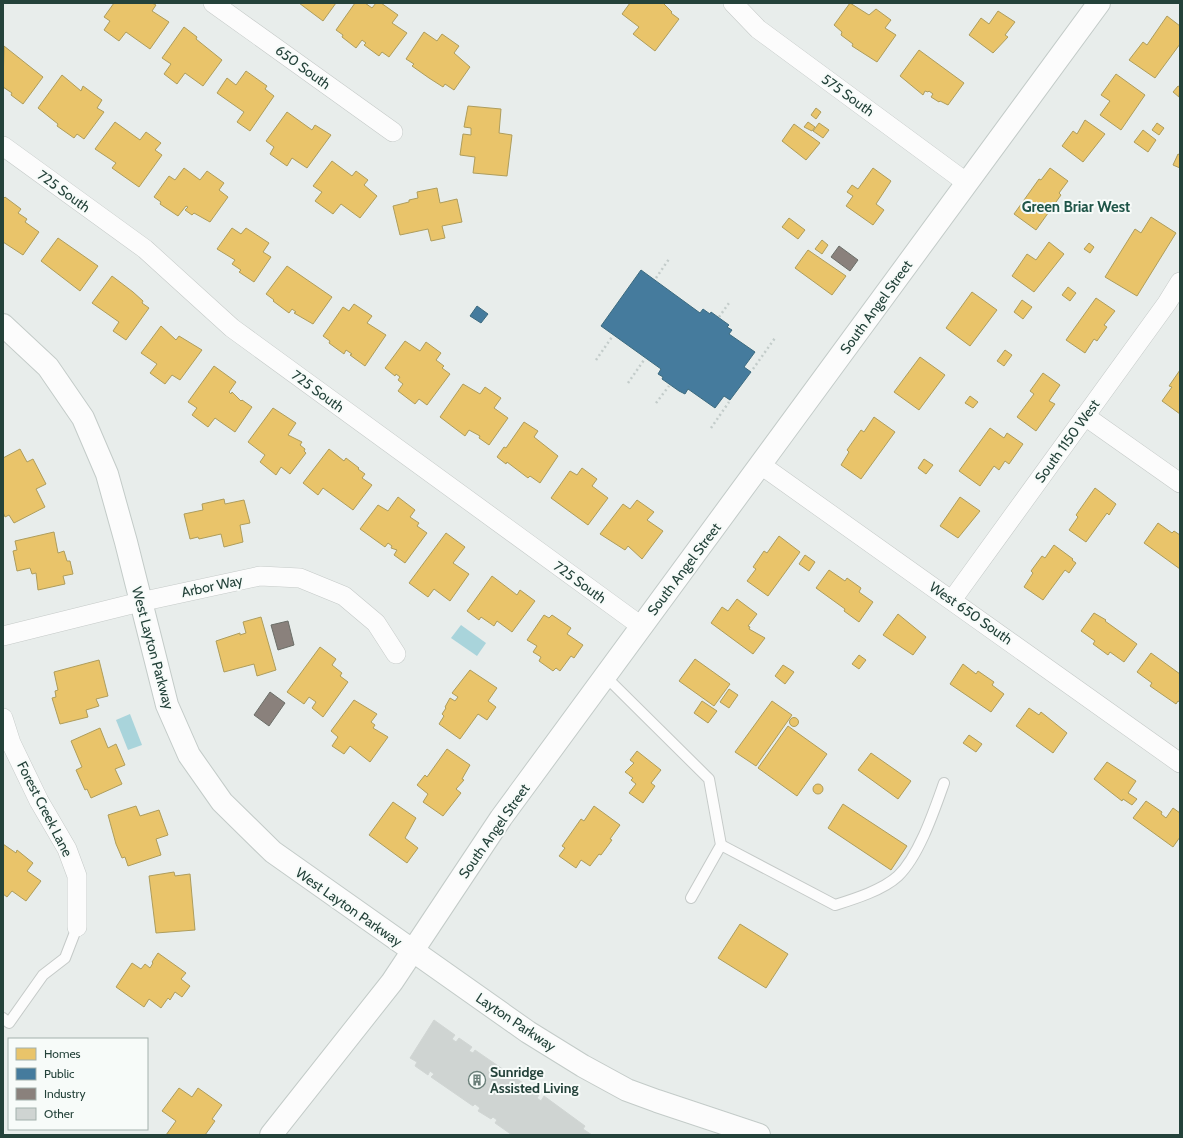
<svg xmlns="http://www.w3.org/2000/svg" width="1183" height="1138" font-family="Cabin,sans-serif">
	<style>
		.water { fill: #a9d4db }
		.homes { fill: #e9c46a; stroke: #ae9d5c }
		.public { fill: #457b9d; stroke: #3b6a7f }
		.industry { fill: #8a817c; stroke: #6b6e68 }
		.building { fill: #cfd4d2; stroke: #d1d6d4 }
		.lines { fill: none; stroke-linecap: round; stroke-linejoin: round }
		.lane-casing { stroke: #c5cac8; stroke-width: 12 }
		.street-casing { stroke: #c5cac8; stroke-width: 20 }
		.secondary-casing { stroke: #c3cbc8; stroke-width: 24 }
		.path { stroke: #c3ccca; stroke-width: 2.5; stroke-dasharray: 2 3; stroke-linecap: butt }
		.lane { stroke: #fcfcfc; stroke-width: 10 }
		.street { stroke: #fcfcfc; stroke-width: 19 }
		.secondary { stroke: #fcfcfc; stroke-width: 22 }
		.labels { text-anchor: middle; stroke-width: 4; stroke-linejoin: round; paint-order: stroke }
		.street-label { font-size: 14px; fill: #24423a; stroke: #f7fbf9 }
		.poi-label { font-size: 14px; font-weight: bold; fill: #24423a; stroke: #f7fbf9; text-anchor: start }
		.neighbourhood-label { font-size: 15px; font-weight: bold; fill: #1f5548; stroke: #f7fbf9 }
	</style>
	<rect width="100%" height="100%" fill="#e8edeb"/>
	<!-- water -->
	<g class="water">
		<polygon points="461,625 486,643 477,656 451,638"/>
		<polygon points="130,714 142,745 128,750 116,720"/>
	</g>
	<!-- homes -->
	<g class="homes">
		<polygon points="114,3 152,3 156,5 152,11 169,22 150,49 126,32 119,41 104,30 110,21 104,17"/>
		<polygon points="299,3 336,3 323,21"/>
		<polygon points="355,3 365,3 372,8 376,3 381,3 398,15 392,23 407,33 389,57 382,52 379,56 364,45 366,43 362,40 356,48 342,37 343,35 336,30"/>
		<polygon points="630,3 663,3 672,12 671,13 679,19 655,51 633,34 639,27 622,14"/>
		<polygon points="850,3 869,15 876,9 891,20 885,28 896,35 877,62 852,46 853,44 841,35 842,32 834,25"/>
		<polygon points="998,11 1015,22 1005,35 1008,37 993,53 969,35 981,18 989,24"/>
		<polygon points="1167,16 1180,26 1180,44 1155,78 1129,60 1143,42 1147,45"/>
		<polygon points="184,27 197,37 196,39 222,60 203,86 185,73 177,84 164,74 171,64 162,58"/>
		<polygon points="424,32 437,41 442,34 459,46 454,53 470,67 454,90 445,84 443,87 429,78 412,66 414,64 406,59"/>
		<polygon points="4,46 43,77 23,104 11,95 12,93 3,87"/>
		<polygon points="919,50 964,83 948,105 940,101 939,102 931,97 933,94 929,91 928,92 925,91 923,95 900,76"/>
		<polygon points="246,71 267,86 265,89 274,96 250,131 237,122 244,112 217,93 227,78 236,85"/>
		<polygon points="1116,74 1145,95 1121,130 1100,115 1110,101 1101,95"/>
		<polygon points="62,75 81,91 83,86 102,100 97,108 104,112 84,139 77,134 74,138 57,126 58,124 38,108"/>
		<polygon points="1178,86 1180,87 1179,97 1173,92"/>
		<polygon points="468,106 501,109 499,133 512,135 507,176 473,173 475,157 460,155 463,134 471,135 471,128 464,127"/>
		<polygon points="816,108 821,112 816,119 811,115"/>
		<polygon points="287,112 312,130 315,125 331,135 307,168 292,158 287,166 270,154 274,147 266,141"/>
		<polygon points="1085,120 1105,134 1083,162 1062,146 1073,131 1077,134"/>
		<polygon points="115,122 140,140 146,132 161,143 155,150 162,155 139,187 112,168 116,163 95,149"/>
		<polygon points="808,122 815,127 812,131 804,127"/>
		<polygon points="819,123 829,130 823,138 813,131"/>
		<polygon points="1157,123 1164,128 1159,135 1152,130"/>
		<polygon points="794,124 820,143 806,160 782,141"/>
		<polygon points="1143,130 1156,140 1148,152 1134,142"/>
		<polygon points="1178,154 1180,155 1180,168 1173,165"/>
		<polygon points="332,161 352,176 356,171 368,180 364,185 377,196 360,218 341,204 333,214 315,201 322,192 313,186"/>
		<polygon points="184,168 200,180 207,171 224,183 219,190 228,197 210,222 194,213 192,215 185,210 188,207 186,206 178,216 160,204 161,202 154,197 169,176 175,180"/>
		<polygon points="873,168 891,181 876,204 884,210 873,225 846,206 853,196 847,192 852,185 858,189"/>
		<polygon points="1050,168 1068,181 1059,193 1061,195 1036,230 1014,214 1039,179 1041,180"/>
		<polygon points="437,188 440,203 457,199 462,222 442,226 445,238 431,241 428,229 400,235 393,206 409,202 409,200 418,198 417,192"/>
		<polygon points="5,197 21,209 18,213 27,219 25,222 39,232 23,255 3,242 3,199"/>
		<polygon points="1151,217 1176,233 1137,296 1105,277 1135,229 1141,233"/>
		<polygon points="789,218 805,230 798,239 782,227"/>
		<polygon points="232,228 241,234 246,228 269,243 263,252 271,257 254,282 239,272 241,270 232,264 235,260 217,249"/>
		<polygon points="58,238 98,266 80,291 41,261"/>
		<polygon points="822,240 828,245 822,254 815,249"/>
		<polygon points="1049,242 1064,254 1034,292 1012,276 1027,254 1036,260"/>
		<polygon points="1089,243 1094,247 1090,253 1084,249"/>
		<polygon points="808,250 846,276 832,295 795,268"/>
		<polygon points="287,266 332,297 313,324 294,313 296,312 292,309 289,313 273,301 274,300 266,294"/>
		<polygon points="112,276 133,292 143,301 142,303 149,308 126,340 113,331 119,322 92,303"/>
		<polygon points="1068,287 1076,293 1070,301 1062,295"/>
		<polygon points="972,292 997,310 970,346 946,328"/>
		<polygon points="1096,298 1115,311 1104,325 1107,327 1097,341 1094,339 1085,353 1066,340"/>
		<polygon points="1022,300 1032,307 1023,319 1014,312"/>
		<polygon points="354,304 372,316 367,323 386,335 365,366 350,355 352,354 346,350 344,354 329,343 330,341 323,336 343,307 349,311"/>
		<polygon points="161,326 176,340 179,336 202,350 180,380 172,375 165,384 150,373 157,364 141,353"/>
		<polygon points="405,341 420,351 426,342 441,353 436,360 444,366 442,368 450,374 427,405 419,399 415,404 398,391 403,384 398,380 400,377 396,374 395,376 385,368"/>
		<polygon points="1005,350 1012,355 1004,366 997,361"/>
		<polygon points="920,357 945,375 919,410 894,392"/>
		<polygon points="214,366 236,382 229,392 231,394 232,392 241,401 242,400 252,407 235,432 215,418 208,427 192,415 197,408 188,402"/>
		<polygon points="1180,370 1180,414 1162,401 1172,387 1169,386"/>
		<polygon points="1043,373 1060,385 1049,401 1055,404 1036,431 1017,417 1034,394 1030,391"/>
		<polygon points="463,384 480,394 485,387 501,398 494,408 508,418 489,445 479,438 480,436 469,430 465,436 440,417"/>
		<polygon points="970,396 978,402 973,408 965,403"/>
		<polygon points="273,408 296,423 288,435 302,442 300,445 305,449 304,451 306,453 290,474 281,467 276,475 260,462 265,455 248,442"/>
		<polygon points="874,417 895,432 861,479 841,465 849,452 847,450 861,430 864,432"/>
		<polygon points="524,422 538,431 534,437 558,456 540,483 530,476 528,478 507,462 506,464 497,457 504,447 506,448"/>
		<polygon points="990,428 1004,438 1007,433 1023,444 1009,464 1005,461 999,470 994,466 980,486 959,471"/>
		<polygon points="20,449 27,462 33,459 46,484 36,489 45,507 14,523 9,515 5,517 3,512 3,458"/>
		<polygon points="329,449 344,461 346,458 359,468 358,469 365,474 362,478 372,485 353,510 323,488 318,495 303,483"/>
		<polygon points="924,459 933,465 926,474 918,468"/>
		<polygon points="582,468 597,479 592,486 608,498 588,525 551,498 570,471 577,475"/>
		<polygon points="1095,488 1116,504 1109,515 1107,513 1086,542 1069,530 1078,517 1076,515"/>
		<polygon points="398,497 415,510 410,517 419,523 417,526 427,533 405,563 394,555 397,550 391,548 392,546 388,543 385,547 360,529 378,505 388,511"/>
		<polygon points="960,497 980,511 958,538 940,526"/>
		<polygon points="224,499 225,504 244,500 250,523 240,525 243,542 224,547 221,534 199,539 198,537 190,539 184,514 203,510 202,504"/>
		<polygon points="637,500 654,512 647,520 663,531 642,559 628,546 625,550 600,534 623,504 630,509"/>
		<polygon points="1158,523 1172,533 1174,531 1180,535 1180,569 1144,543"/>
		<polygon points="54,532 58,553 64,551 67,561 70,561 73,574 63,576 65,584 38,590 36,573 32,574 30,568 17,571 13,551 17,550 15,541"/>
		<polygon points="446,533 465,547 453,563 469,574 450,601 434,589 428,597 409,583"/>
		<polygon points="779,536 800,552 768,596 747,581 756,569 753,567 764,551 767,553"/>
		<polygon points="1054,545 1073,559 1072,560 1076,563 1069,573 1065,570 1043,600 1024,587 1033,573 1031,571 1042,556 1045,558"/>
		<polygon points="805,555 815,562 809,571 799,564"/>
		<polygon points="829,570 845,581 847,578 861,588 859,592 873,602 859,622 844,611 845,609 816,588"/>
		<polygon points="492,576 517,595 520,590 535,601 512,632 497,621 494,626 481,617 479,620 467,611"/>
		<polygon points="737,599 757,614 748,626 750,627 749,629 765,638 753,654 711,623 722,607 728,611"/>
		<polygon points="1094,613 1106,620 1105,621 1137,644 1124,662 1110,652 1108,655 1093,644 1095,641 1081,631"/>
		<polygon points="898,614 926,637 913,655 883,635"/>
		<polygon points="544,615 549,618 552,615 571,628 567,634 583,645 574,658 571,656 560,671 556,668 553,671 539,661 541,657 533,652 537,646 527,640"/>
		<polygon points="261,617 276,670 257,676 254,664 224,672 216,641 240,633 240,635 246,633 243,622"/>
		<polygon points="320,647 336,659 332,665 342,673 340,676 348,682 323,717 312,708 316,702 309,697 304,704 287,692"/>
		<polygon points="1151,653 1180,674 1180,702 1178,701 1176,704 1150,686 1152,683 1137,672"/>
		<polygon points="859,655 866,660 859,669 852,664"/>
		<polygon points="695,659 730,684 714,706 679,681"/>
		<polygon points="99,660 108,696 96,699 99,706 86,710 88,717 60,724 52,698 56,697 55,691 58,690 54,672"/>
		<polygon points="963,664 976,674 978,671 994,682 992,685 1004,694 991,712 950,684"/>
		<polygon points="783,665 794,672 785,684 775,676"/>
		<polygon points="470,670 497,688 488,701 496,707 487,720 478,714 460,739 439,724 444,716 442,714 446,708 445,707 450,698 455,701 458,697 452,693"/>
		<polygon points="729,689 738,695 729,708 720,702"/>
		<polygon points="354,700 377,714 371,722 375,725 373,728 388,737 370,762 350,746 344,754 332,746 338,737 331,731"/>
		<polygon points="702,701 717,711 708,723 694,713"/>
		<polygon points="772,701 792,715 756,766 735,752"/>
		<polygon points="1029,708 1039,715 1041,712 1067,733 1053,753 1016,726"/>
		<circle cx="794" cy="722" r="4.5"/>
		<polygon points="788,726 827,754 797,796 758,768"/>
		<polygon points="100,728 108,748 116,744 125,765 115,769 122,784 91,798 87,789 85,790 76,770 82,767 71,741"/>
		<polygon points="969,735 982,744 976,752 963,743"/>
		<polygon points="447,749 470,765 462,779 464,780 456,789 461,793 443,816 423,802 428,794 417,785 425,775 427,777"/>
		<polygon points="637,751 661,770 651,783 655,786 643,803 629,793 636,784 631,780 633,778 625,772 634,763 630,760"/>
		<polygon points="871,753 911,781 898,799 858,770"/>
		<polygon points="1107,762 1136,781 1128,793 1137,799 1132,805 1123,799 1122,801 1094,779"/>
		<circle cx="818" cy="789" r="5"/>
		<polygon points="1146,801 1162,812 1161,814 1166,818 1173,808 1180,813 1180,837 1173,847 1133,818"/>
		<polygon points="393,802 416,818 405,838 418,848 407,863 369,835"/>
		<polygon points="843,804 907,846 891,870 828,828"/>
		<polygon points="136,806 140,816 159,810 168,835 156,839 161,855 128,866 125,857 122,858 116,844 108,815"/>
		<polygon points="594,806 620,825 610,839 612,840 601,855 599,854 590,866 581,860 576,868 559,856 565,848 562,846 581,819 584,821"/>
		<polygon points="3,844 16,853 17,850 33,863 27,871 41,881 26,901 12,891 7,897 3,894"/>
		<polygon points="174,872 175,876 190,874 195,930 156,933 149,876"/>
		<polygon points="740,924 788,954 766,988 718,958"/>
		<polygon points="158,953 186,973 181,979 190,986 182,997 175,992 170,1000 168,998 161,1008 149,999 144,1007 116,987 132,963 141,969 145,964 150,968 153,963 152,962"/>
		<polygon points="179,1088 192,1097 198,1088 222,1105 212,1119 215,1121 205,1135 166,1135 176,1121 162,1111"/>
	</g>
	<!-- public -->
	<g class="public">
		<polygon points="641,270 700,313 703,309 710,314 711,312 729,325 727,327 732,330 729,334 755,352 744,367 751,372 730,400 724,396 715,408 688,389 685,394 679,391 662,379 663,377 658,374 661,369 601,326"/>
		<polygon points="477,306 488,314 481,323 470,316"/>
	</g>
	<!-- industry -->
	<g class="industry">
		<polygon points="839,246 858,260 850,271 831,257"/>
		<polygon points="288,621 294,645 278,650 271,625"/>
		<polygon points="270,692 285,703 269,726 254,715"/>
	</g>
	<!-- building -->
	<polygon class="building" points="434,1020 455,1035 452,1039 456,1042 459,1038 472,1047 469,1051 473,1053 475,1050 523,1083 520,1086 523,1088 525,1086 539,1095 537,1098 541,1101 544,1096 585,1126 583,1129 592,1135 512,1135 495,1123 497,1120 493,1117 491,1119 478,1111 480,1108 475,1104 473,1106 431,1077 434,1074 430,1071 428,1075 415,1066 417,1062 410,1058"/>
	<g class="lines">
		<!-- lane casing -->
		<g class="lane-casing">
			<g id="lane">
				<polyline points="605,676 709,779 721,845 691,898"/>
				<path d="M721,845L835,905C854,899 883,890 898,876C919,856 934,811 944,783"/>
				<polyline points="3,1018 9,1023 43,975 65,958 77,927"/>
			</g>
		</g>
		<!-- street casing -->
		<g class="street-casing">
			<g id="street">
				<polyline points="213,3 393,132"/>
				<polyline points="733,3 758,29 967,183"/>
				<polyline points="3,146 145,249 232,328 641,626"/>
				<polyline points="1085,416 1180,483"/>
				<polyline points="761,465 1180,763"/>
				<polyline points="952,600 1167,303 1180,282"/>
				<polyline points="3,636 140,602 260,576 300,578 344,596 376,623 396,654"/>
				<polyline points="3,718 11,743 39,801 67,849 77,876 77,927"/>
			</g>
		</g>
		<!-- secondary casing -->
		<g class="secondary-casing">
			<g id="secondary">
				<polyline points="3,325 48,367 83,418 107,474 126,542 167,705 189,755 222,802 273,852 528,1032 583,1066 627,1090 657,1101 759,1135"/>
				<polyline points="271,1135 392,982 501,818 1099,3"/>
			</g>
		</g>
		<!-- path -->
		<g class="path">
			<polyline points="656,278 669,259"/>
			<polyline points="719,317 729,303"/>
			<polyline points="596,360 612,337"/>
			<polyline points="753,369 775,338"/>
			<polyline points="628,383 644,360"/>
			<polyline points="656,403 669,386"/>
			<polyline points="711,428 729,402"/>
		</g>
		<!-- lane -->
		<use href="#lane" class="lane"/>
		<!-- street -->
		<use href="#street" class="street"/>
		<!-- secondary -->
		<use href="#secondary" class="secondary"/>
	</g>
	<!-- icons -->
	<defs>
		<g id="building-ring" transform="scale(0.9)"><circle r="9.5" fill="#f7fbf9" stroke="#697e78" stroke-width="1.5"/><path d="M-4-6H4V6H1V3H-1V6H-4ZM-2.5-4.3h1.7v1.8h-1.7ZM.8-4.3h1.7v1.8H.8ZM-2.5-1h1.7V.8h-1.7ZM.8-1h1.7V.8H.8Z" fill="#697e78"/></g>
	</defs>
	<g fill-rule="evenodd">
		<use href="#building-ring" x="477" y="1080"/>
	</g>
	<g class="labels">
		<!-- street labels -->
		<g class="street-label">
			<text transform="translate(303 67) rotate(36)" y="5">650 South</text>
			<text transform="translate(848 95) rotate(36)" y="5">575 South</text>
			<text transform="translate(64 191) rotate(36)" y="5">725 South</text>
			<text transform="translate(876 307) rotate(-54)" y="5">South Angel Street</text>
			<text transform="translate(318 391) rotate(36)" y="5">725 South</text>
			<text transform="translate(1067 441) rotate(-54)" y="5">South 1150 West</text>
			<text transform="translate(684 569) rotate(-53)" y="5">South Angel Street</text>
			<text transform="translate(580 582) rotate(36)" y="5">725 South</text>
			<text transform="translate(212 586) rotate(-12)" y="5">Arbor Way</text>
			<text transform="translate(971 613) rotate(35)" y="5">West 650 South</text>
			<text transform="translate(153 648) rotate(75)" y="5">West Layton Parkway</text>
			<text transform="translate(45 809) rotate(63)" y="5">Forest Creek Lane</text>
			<text transform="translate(494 831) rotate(-55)" y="5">South Angel Street</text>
			<text transform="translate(349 907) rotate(35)" y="5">West Layton Parkway</text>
			<text transform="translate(516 1022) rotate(34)" y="5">Layton Parkway</text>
		</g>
		<!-- poi labels -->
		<g class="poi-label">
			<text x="490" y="1077">Sunridge<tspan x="490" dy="16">Assisted Living</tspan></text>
		</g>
		<!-- neighbourhood labels -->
		<g class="neighbourhood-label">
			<text x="1076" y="212">Green Briar West</text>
		</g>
	</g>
	<!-- border -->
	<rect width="1183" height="1138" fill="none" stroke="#24423a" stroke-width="8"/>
	<!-- legend -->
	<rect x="8" y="1038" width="140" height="92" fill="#f7fbf9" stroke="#a3b1ad"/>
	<rect x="16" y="1048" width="20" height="12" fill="#e9c46a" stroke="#a3b1ad"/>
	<text x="44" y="1058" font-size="12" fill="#24423a">Homes</text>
	<rect x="16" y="1068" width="20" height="12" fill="#457b9d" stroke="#a3b1ad"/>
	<text x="44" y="1078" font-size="12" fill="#24423a">Public</text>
	<rect x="16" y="1088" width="20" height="12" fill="#8a817c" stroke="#a3b1ad"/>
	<text x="44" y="1098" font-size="12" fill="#24423a">Industry</text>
	<rect x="16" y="1108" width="20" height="12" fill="#cfd4d2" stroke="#a3b1ad"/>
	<text x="44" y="1118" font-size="12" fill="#24423a">Other</text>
</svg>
